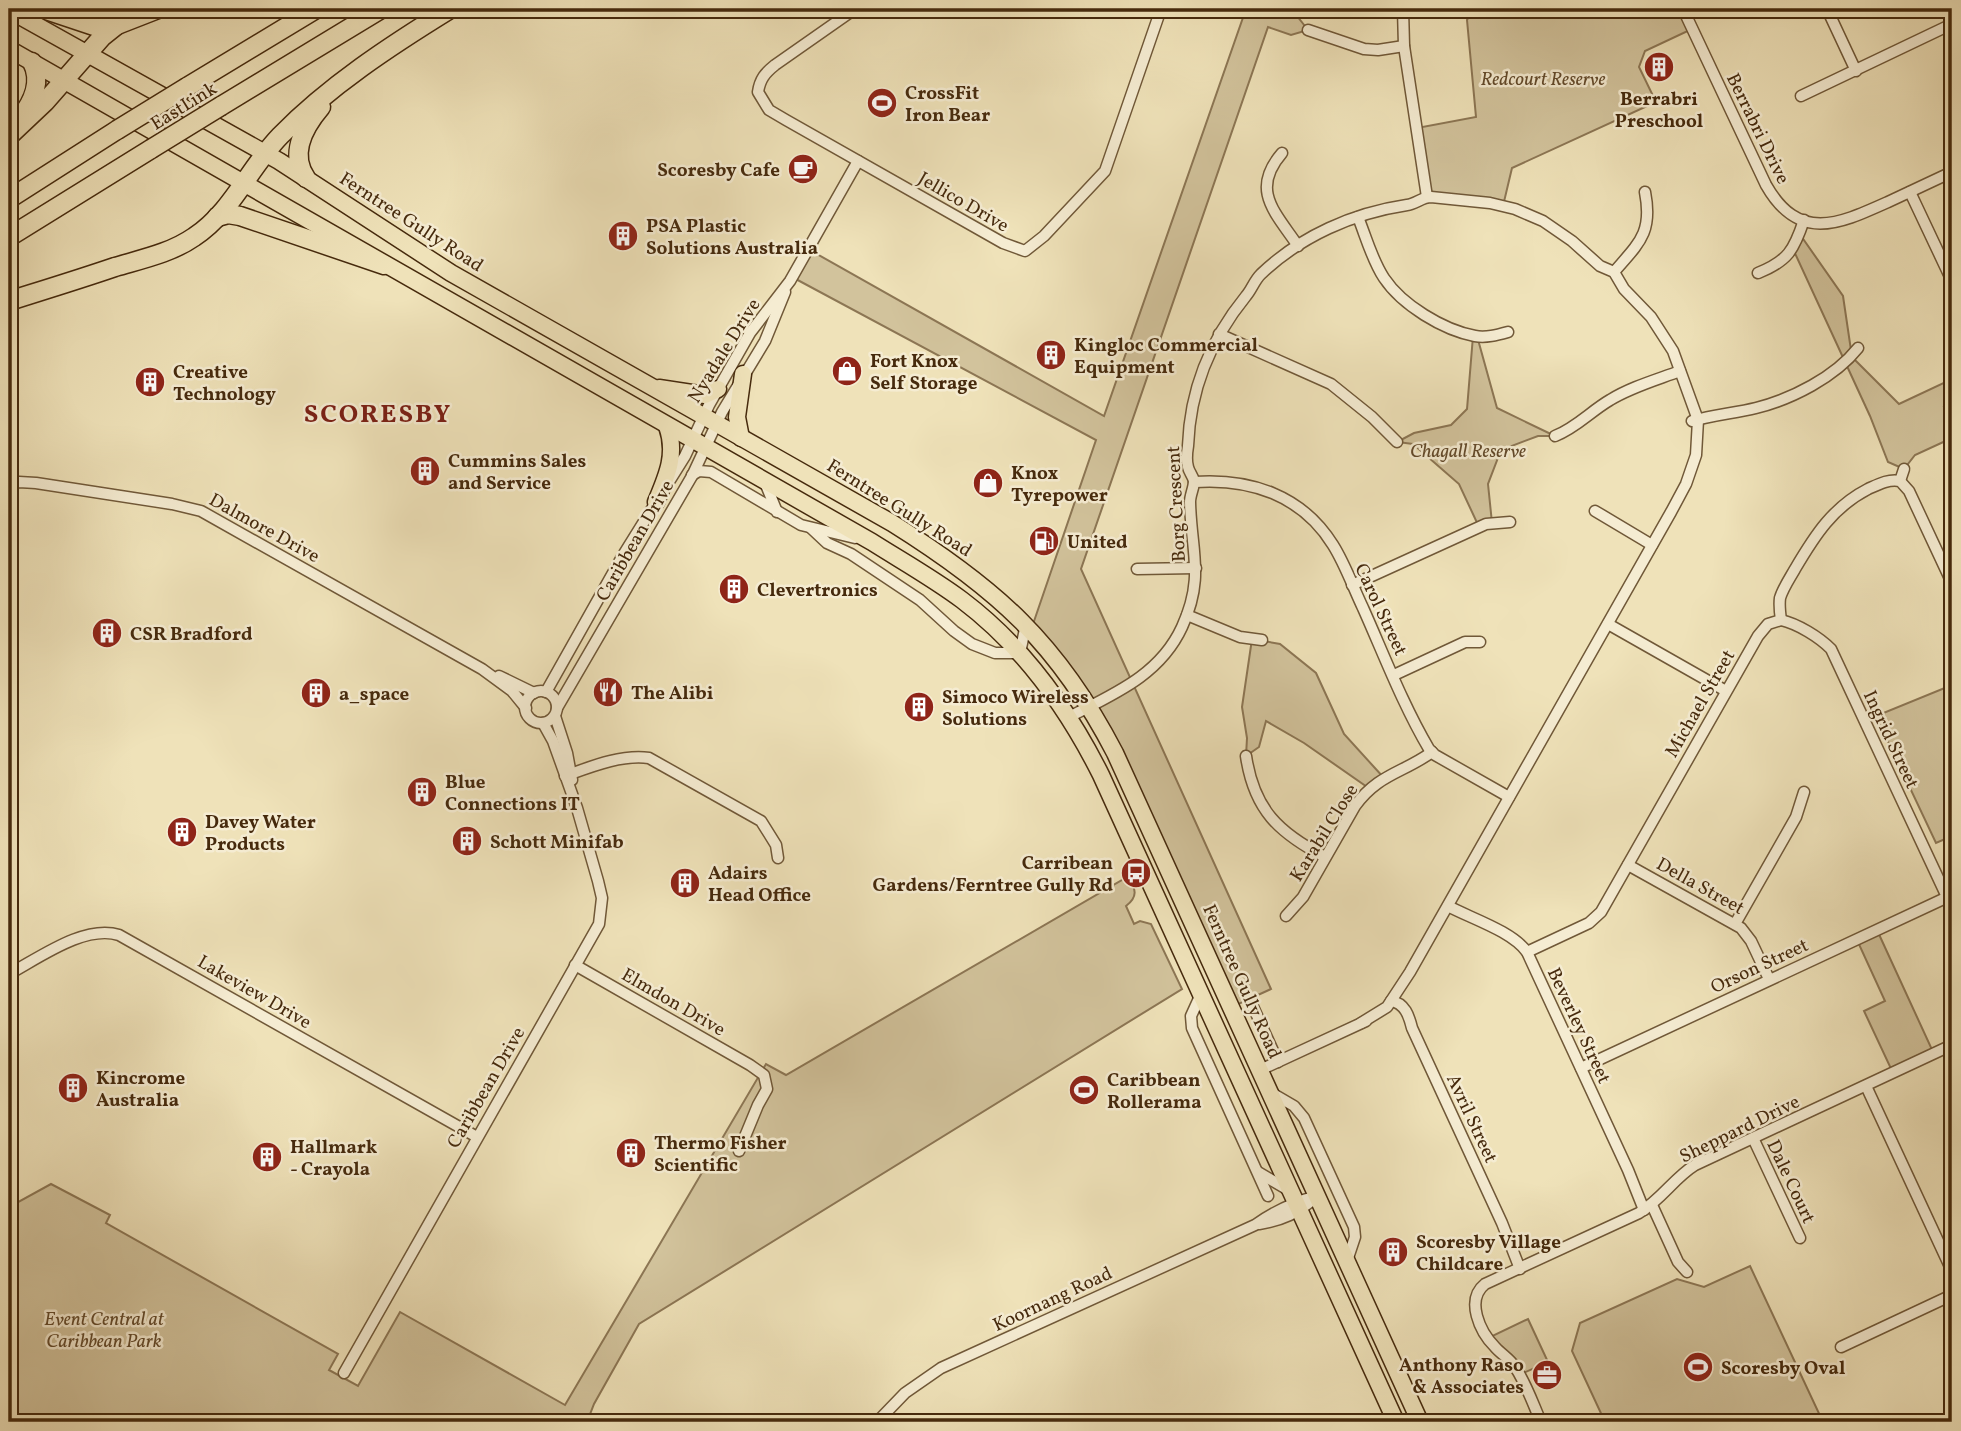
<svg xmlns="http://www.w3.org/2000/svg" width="1961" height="1431" font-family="Vollkorn,serif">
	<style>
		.green { fill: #d2c39c; stroke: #8c7654; stroke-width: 2 }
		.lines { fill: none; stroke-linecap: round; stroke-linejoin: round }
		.street-casing { stroke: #705838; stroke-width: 13 }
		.primary-casing { stroke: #462a0d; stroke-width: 19 }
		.highway-casing { stroke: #462a0d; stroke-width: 21 }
		.street { stroke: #f5ecd2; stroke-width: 10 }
		.primary { stroke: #efe2b9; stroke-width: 16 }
		.highway { stroke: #efe2b9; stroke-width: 18 }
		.highway-bridge-casing { stroke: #462a0d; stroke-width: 21; stroke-linecap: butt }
		.highway-bridge { stroke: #efe2b9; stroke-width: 18 }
		.labels { text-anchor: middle; stroke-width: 5; stroke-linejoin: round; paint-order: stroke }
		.park-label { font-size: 19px; font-style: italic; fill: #62492a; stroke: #f5ecd2 }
		.poi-label { font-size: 19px; font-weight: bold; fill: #462a0d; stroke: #f5ecd2; text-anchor: start }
		.street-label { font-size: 19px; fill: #462a0d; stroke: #f5ecd2 }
		.district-label { font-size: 26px; font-weight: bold; letter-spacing: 2px; fill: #7a1f14; stroke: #f5ecd2 }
	</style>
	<rect width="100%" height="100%" fill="#efe2b9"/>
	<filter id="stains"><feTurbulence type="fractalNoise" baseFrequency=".00286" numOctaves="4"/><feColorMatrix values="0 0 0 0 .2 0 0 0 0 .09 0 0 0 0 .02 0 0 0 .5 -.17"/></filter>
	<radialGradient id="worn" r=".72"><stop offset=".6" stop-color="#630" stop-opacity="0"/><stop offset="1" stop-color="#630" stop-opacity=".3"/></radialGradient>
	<!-- green -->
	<g class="green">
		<polygon points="1246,9 1278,9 1297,16 1308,30 1291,35 1268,27 1081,569 1271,989 1232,1007 1130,784 1031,630 1096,440 792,277 808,249 1104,416"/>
		<polygon points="1472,9 1618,9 1619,12 1635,9 1683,9 1692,29 1645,51 1639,67 1656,102 1512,168 1503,206 1431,197 1417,128 1476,117 1467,20"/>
		<polygon points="1799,233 1843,296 1852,357 1899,404 1952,379 1952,403 1944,407 1952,424 1952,438 1915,455 1904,469 1888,462 1870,416 1793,249"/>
		<polygon points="1473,336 1477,336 1497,408 1555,436 1538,436 1501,450 1488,484 1492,523 1479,527 1459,484 1413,444 1397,442 1414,433 1451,425 1467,409"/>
		<polygon points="1252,639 1280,644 1316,673 1344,734 1384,778 1370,789 1304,743 1266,721 1259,747 1246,756 1247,738 1242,707"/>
		<polygon points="1952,685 1952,836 1936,843 1876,716"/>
		<path d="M1129,876C1135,889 1139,896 1126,906L1134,924L1140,921L1151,924L1182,989L639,1324L594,1404L587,1422H9V1207L51,1184L110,1215L106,1223L338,1354L329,1370L358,1386L400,1312L565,1405L766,1064L786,1075Z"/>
		<polygon points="1877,930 1934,1054 1893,1073 1864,1011 1885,1001 1857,940"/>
		<polygon points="1750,1266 1823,1422 1605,1422 1572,1351 1580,1323 1677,1279 1704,1287"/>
		<polygon points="1528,1319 1548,1362 1519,1375 1488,1338"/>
	</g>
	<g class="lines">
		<!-- street casing -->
		<g class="street-casing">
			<g id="street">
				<path d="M855,9L775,65C765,73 760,79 758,92L769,110L786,120L1003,243L1025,251L1044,236L1105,171L1161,9"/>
				<polyline points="1403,9 1404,46 1427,197"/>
				<path d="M1683,9L1766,185C1799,243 1839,224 1888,202C1909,192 1931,182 1952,172"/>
				<polyline points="1827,9 1856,71"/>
				<polyline points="1308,30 1364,49 1378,50 1404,46"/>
				<polyline points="1801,96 1952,24"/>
				<path d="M1282,153C1250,190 1275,212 1298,246"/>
				<polyline points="1910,192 1952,281"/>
				<path d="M1358,217C1366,237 1372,260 1384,278C1402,305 1443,330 1475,336C1486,338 1497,335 1508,332"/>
				<path d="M1614,272C1639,243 1653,233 1645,192"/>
				<path d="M1758,273C1788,261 1794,250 1804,220"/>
				<polyline points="1219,334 1331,384 1372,417 1397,442"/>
				<path d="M1692,421C1713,415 1735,413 1756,408C1792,399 1835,377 1858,348"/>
				<path d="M1555,436C1576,428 1591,411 1610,400C1631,387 1656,380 1680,371"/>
				<polyline points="692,475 699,471 711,472 801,525 855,538"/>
				<polyline points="670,480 685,456 709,405 750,333 790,281 858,161"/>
				<polyline points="764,480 777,512"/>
				<polyline points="1900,481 1904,469"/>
				<path d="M1194,482C1250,478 1302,495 1333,545C1345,564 1353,587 1363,608C1384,655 1403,705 1429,749L1435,755L1509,797"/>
				<polyline points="9,485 19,482 36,483 172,504 201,511 482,669 512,691 526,708"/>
				<polyline points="1595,511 1652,545"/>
				<polyline points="811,528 827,543 851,554 920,600 954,631 972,644 995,653 1020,653 1026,624"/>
				<polyline points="1137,569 1196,568"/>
				<polyline points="1352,585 1486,524 1510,522"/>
				<polyline points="1187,615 1240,637 1262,640"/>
				<path d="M1781,620C1798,624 1819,637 1831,649L1947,897"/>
				<polyline points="1608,624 1726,691"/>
				<polyline points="1394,675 1465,642 1480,642"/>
				<polyline points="499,676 534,693"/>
				<circle cx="541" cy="707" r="16"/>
				<polyline points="546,692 622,557 658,499"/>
				<polyline points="557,708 692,476 722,412 765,341 785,292"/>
				<polyline points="555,716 567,753 572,780"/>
				<path d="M1069,717C1114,694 1160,675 1182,627C1205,577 1191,551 1190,502C1190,495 1194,488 1194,481C1193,476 1189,472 1188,467C1186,460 1187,452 1188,446C1190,389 1211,339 1246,296C1252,289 1254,281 1261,274C1301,236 1353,213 1407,205C1416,204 1422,197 1431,197L1490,203L1515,209L1543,221L1572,241L1600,266L1614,272L1624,289L1651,317L1673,351L1698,420L1696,455L1686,484L1671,512L1410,972L1387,1007L1361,1023"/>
				<path d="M1246,756C1254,810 1279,833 1325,857"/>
				<path d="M565,776C590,767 622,754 649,758L761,821L776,845L778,858"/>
				<polyline points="1628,865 1741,928 1751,941 1769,979"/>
				<path d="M1448,906C1470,918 1512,931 1527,952L1628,1170L1644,1210"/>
				<path d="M1286,916L1303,897L1355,806C1378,774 1403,773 1432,752"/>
				<polyline points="1735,924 1796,817 1804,792"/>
				<path d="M1527,952L1589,923L1601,912L1758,636L1768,624L1781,620C1780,613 1779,605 1780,598C1783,588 1790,578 1795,569C1815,535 1833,507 1868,489C1879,484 1888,479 1900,481L1909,491L1952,583"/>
				<polyline points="575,965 750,1065 764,1075 767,1089 758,1105 739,1151"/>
				<path d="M9,974C39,958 85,924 119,935L477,1137"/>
				<polyline points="1201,994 1191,1016 1192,1028 1268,1196"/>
				<polyline points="1250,1000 1278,1062"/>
				<path d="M1391,1001C1405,1003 1409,1016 1412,1028L1502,1223L1520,1269"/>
				<polyline points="1581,1068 1952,895"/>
				<polyline points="1260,1070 1366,1021"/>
				<polyline points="1866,1086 1952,1271"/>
				<polyline points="1270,1092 1294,1106 1304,1118 1354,1227 1355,1237 1347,1261"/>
				<polyline points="1753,1138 1800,1238"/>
				<polyline points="1258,1172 1290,1191"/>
				<polyline points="1652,1205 1678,1262 1687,1272"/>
				<path d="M1259,1224C1283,1220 1298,1213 1316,1197"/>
				<polyline points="1841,1347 1952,1295"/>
				<polyline points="344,1373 599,924 602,898 598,881 577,808 553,741 543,723"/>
				<path d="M877,1422L905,1393L941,1368L1255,1225C1275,1211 1293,1202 1317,1196"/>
				<path d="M1541,1422C1533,1404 1526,1383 1515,1367C1510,1359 1501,1354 1495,1347C1480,1332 1465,1300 1485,1284L1639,1213C1662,1199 1674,1178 1695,1165L1952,1045"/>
			</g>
		</g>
		<!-- primary casing -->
		<g class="primary-casing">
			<g id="primary">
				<path d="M9,10L279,161L451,273L892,523C996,588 1058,643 1115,753L1420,1422"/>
				<path d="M9,49L872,542C902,561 934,579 962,600C1023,646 1067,707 1101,775L1396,1422"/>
				<polyline points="659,388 705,395 718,389"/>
				<polyline points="741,438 737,417 743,374"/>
				<path d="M656,502C667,476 677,454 667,426"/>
			</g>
		</g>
		<!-- highway casing -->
		<g class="highway-casing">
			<g id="highway">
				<polyline points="43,9 100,28 117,25 158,9"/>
				<polyline points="187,87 316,9"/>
				<polyline points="221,106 381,9"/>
				<path d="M20,118C33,102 42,81 32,62"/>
				<polyline points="9,136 45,102 102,37 117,25"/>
				<path d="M306,178C289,154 304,127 321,107"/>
				<polyline points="9,199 117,130"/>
				<polyline points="217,217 228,214 240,216 384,265"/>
				<polyline points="9,237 151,149"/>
				<path d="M9,301C44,290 80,279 115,267C142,259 171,253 194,237C232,212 249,168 280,136C329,86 390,46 450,9"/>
			</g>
		</g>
		<!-- street -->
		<use href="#street" class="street"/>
		<!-- primary -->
		<use href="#primary" class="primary"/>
		<!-- highway -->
		<use href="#highway" class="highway"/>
		<!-- highway-bridge casing -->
		<g class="highway-bridge-casing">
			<g id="highway-bridge">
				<polyline points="117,130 187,87"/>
				<polyline points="151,149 221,106"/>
			</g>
		</g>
		<!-- highway-bridge -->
		<use href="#highway-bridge" class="highway-bridge"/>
	</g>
	<!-- icons -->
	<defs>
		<g id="building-disc" transform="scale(1.575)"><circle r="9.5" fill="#8f2418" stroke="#f5ecd2"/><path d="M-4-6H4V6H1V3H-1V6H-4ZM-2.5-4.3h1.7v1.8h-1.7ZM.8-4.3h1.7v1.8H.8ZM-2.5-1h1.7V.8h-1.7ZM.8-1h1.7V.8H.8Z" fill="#fff"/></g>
		<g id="stadium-disc" transform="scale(1.575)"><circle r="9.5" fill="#8f2418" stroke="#f5ecd2"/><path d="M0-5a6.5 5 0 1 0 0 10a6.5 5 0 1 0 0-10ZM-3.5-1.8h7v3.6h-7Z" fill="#fff"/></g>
		<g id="cafe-disc" transform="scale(1.575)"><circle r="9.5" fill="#8f2418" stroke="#f5ecd2"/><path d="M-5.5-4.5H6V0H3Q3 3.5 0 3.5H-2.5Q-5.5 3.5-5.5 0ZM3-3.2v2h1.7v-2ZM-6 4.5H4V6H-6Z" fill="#fff"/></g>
		<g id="shop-disc" transform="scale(1.575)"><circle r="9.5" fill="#8f2418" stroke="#f5ecd2"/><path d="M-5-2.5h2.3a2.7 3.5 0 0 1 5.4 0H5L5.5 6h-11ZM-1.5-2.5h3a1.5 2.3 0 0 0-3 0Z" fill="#fff"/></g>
		<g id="fuel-disc" transform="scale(1.575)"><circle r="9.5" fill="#8f2418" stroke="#f5ecd2"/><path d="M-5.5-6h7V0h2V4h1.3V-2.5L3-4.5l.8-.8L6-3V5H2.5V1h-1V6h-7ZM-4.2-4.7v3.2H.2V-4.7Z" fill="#fff"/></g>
		<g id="restaurant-disc" transform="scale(1.575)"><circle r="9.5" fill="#8f2418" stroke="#f5ecd2"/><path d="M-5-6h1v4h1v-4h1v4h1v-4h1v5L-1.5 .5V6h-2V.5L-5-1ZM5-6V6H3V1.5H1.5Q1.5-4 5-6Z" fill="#fff"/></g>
		<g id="bus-disc" transform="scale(1.575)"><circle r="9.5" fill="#8f2418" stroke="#f5ecd2"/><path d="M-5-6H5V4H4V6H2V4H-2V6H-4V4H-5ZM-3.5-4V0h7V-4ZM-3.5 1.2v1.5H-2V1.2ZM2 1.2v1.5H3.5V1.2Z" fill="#fff"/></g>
		<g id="office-disc" transform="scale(1.575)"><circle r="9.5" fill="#8f2418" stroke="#f5ecd2"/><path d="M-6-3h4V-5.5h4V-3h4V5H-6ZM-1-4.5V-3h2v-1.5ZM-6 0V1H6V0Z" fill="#fff"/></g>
	</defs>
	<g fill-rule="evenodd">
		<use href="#building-disc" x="1659" y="67"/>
		<use href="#stadium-disc" x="882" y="103"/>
		<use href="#cafe-disc" x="803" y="169"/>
		<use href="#building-disc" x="623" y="236"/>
		<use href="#building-disc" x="1051" y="355"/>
		<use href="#shop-disc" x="847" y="371"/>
		<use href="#building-disc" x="150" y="382"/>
		<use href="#building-disc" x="425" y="471"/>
		<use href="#shop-disc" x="988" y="483"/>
		<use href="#fuel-disc" x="1044" y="541"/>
		<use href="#building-disc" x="734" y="589"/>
		<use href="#building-disc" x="107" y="633"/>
		<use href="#restaurant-disc" x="608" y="692"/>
		<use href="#building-disc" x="316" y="693"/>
		<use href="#building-disc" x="919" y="707"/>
		<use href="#building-disc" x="422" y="792"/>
		<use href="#building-disc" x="182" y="832"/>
		<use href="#building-disc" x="467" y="841"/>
		<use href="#bus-disc" x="1136" y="873"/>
		<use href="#building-disc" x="685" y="883"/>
		<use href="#building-disc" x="73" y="1088"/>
		<use href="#stadium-disc" x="1084" y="1090"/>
		<use href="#building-disc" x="631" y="1153"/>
		<use href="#building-disc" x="267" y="1157"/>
		<use href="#building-disc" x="1393" y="1252"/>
		<use href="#stadium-disc" x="1698" y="1367"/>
		<use href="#office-disc" x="1547" y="1375"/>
	</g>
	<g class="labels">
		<!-- park labels -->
		<g class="park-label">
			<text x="1543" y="85">Redcourt Reserve</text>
			<text x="1468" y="457">Chagall Reserve</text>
			<text x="104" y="1325">Event Central at<tspan x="104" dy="22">Caribbean Park</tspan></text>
		</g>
		<!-- poi labels -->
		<g class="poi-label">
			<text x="905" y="99">CrossFit<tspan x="905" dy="22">Iron Bear</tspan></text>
			<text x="1659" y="105" text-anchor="middle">Berrabri<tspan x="1659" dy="22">Preschool</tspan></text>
			<text x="780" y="176" text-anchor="end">Scoresby Cafe</text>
			<text x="646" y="232">PSA Plastic<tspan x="646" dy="22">Solutions Australia</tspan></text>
			<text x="1074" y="351">Kingloc Commercial<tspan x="1074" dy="22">Equipment</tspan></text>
			<text x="870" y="367">Fort Knox<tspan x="870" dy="22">Self Storage</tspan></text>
			<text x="173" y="378">Creative<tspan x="173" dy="22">Technology</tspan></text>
			<text x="448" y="467">Cummins Sales<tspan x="448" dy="22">and Service</tspan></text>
			<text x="1011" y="479">Knox<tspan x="1011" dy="22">Tyrepower</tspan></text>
			<text x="1067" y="548">United</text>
			<text x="757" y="596">Clevertronics</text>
			<text x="130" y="640">CSR Bradford</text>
			<text x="631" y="699">The Alibi</text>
			<text x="339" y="700">a_space</text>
			<text x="942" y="703">Simoco Wireless<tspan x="942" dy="22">Solutions</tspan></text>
			<text x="445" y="788">Blue<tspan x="445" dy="22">Connections IT</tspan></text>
			<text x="205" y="828">Davey Water<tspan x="205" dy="22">Products</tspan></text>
			<text x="490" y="848">Schott Minifab</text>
			<text x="1113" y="869" text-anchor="end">Carribean<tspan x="1113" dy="22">Gardens/Ferntree Gully Rd</tspan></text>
			<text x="708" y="879">Adairs<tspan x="708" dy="22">Head Office</tspan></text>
			<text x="96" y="1084">Kincrome<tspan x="96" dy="22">Australia</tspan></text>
			<text x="1107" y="1086">Caribbean<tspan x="1107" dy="22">Rollerama</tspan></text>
			<text x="654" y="1149">Thermo Fisher<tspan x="654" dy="22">Scientific</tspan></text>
			<text x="290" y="1153">Hallmark<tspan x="290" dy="22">- Crayola</tspan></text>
			<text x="1416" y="1248">Scoresby Village<tspan x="1416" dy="22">Childcare</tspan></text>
			<text x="1524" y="1371" text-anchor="end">Anthony Raso<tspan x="1524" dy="22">&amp; Associates</tspan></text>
			<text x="1721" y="1374">Scoresby Oval</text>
		</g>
		<!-- street labels -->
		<g class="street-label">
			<text transform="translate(183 105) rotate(-32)" y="7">EastLink</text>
			<text transform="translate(1759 128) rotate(64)" y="7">Berrabri Drive</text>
			<text transform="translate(964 201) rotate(30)" y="7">Jellico Drive</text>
			<text transform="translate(412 221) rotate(33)" y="7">Ferntree Gully Road</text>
			<text transform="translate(723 350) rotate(-58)" y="7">Nyadale Drive</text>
			<text transform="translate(1175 504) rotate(-93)" y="7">Borg Crescent</text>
			<text transform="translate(900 507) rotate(32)" y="7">Ferntree Gully Road</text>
			<text transform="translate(265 527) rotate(29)" y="7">Dalmore Drive</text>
			<text transform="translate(634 540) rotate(-60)" y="7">Caribbean Drive</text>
			<text transform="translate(1382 609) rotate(65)" y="7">Carol Street</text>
			<text transform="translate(1699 703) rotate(-60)" y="7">Michael Street</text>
			<text transform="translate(1892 739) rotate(65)" y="7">Ingrid Street</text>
			<text transform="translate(1323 832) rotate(-58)" y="7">Karabil Close</text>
			<text transform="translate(1701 885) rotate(29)" y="7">Della Street</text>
			<text transform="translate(1759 965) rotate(-25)" y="7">Orson Street</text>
			<text transform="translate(1243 981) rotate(66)" y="7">Ferntree Gully Road</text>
			<text transform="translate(255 991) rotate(30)" y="7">Lakeview Drive</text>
			<text transform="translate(674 1001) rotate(30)" y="7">Elmdon Drive</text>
			<text transform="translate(1580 1025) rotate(65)" y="7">Beverley Street</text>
			<text transform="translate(485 1087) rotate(-60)" y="7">Caribbean Drive</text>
			<text transform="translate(1473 1118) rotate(65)" y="7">Avril Street</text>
			<text transform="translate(1739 1128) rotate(-26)" y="7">Sheppard Drive</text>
			<text transform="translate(1792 1181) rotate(65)" y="7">Dale Court</text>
			<text transform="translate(1052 1298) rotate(-25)" y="7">Koornang Road</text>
		</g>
		<!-- district labels -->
		<g class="district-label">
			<text x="378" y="422">SCORESBY</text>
		</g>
	</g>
	<!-- margin -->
	<rect width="1961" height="1431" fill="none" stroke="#efe2b9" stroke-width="35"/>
	<rect x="10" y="10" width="1940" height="1410" fill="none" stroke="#462a0d" stroke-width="3.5"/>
	<rect x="18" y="18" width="1926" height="1396" fill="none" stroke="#462a0d" stroke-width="2"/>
	<rect width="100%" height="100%" filter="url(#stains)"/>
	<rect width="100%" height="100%" fill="url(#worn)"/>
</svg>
